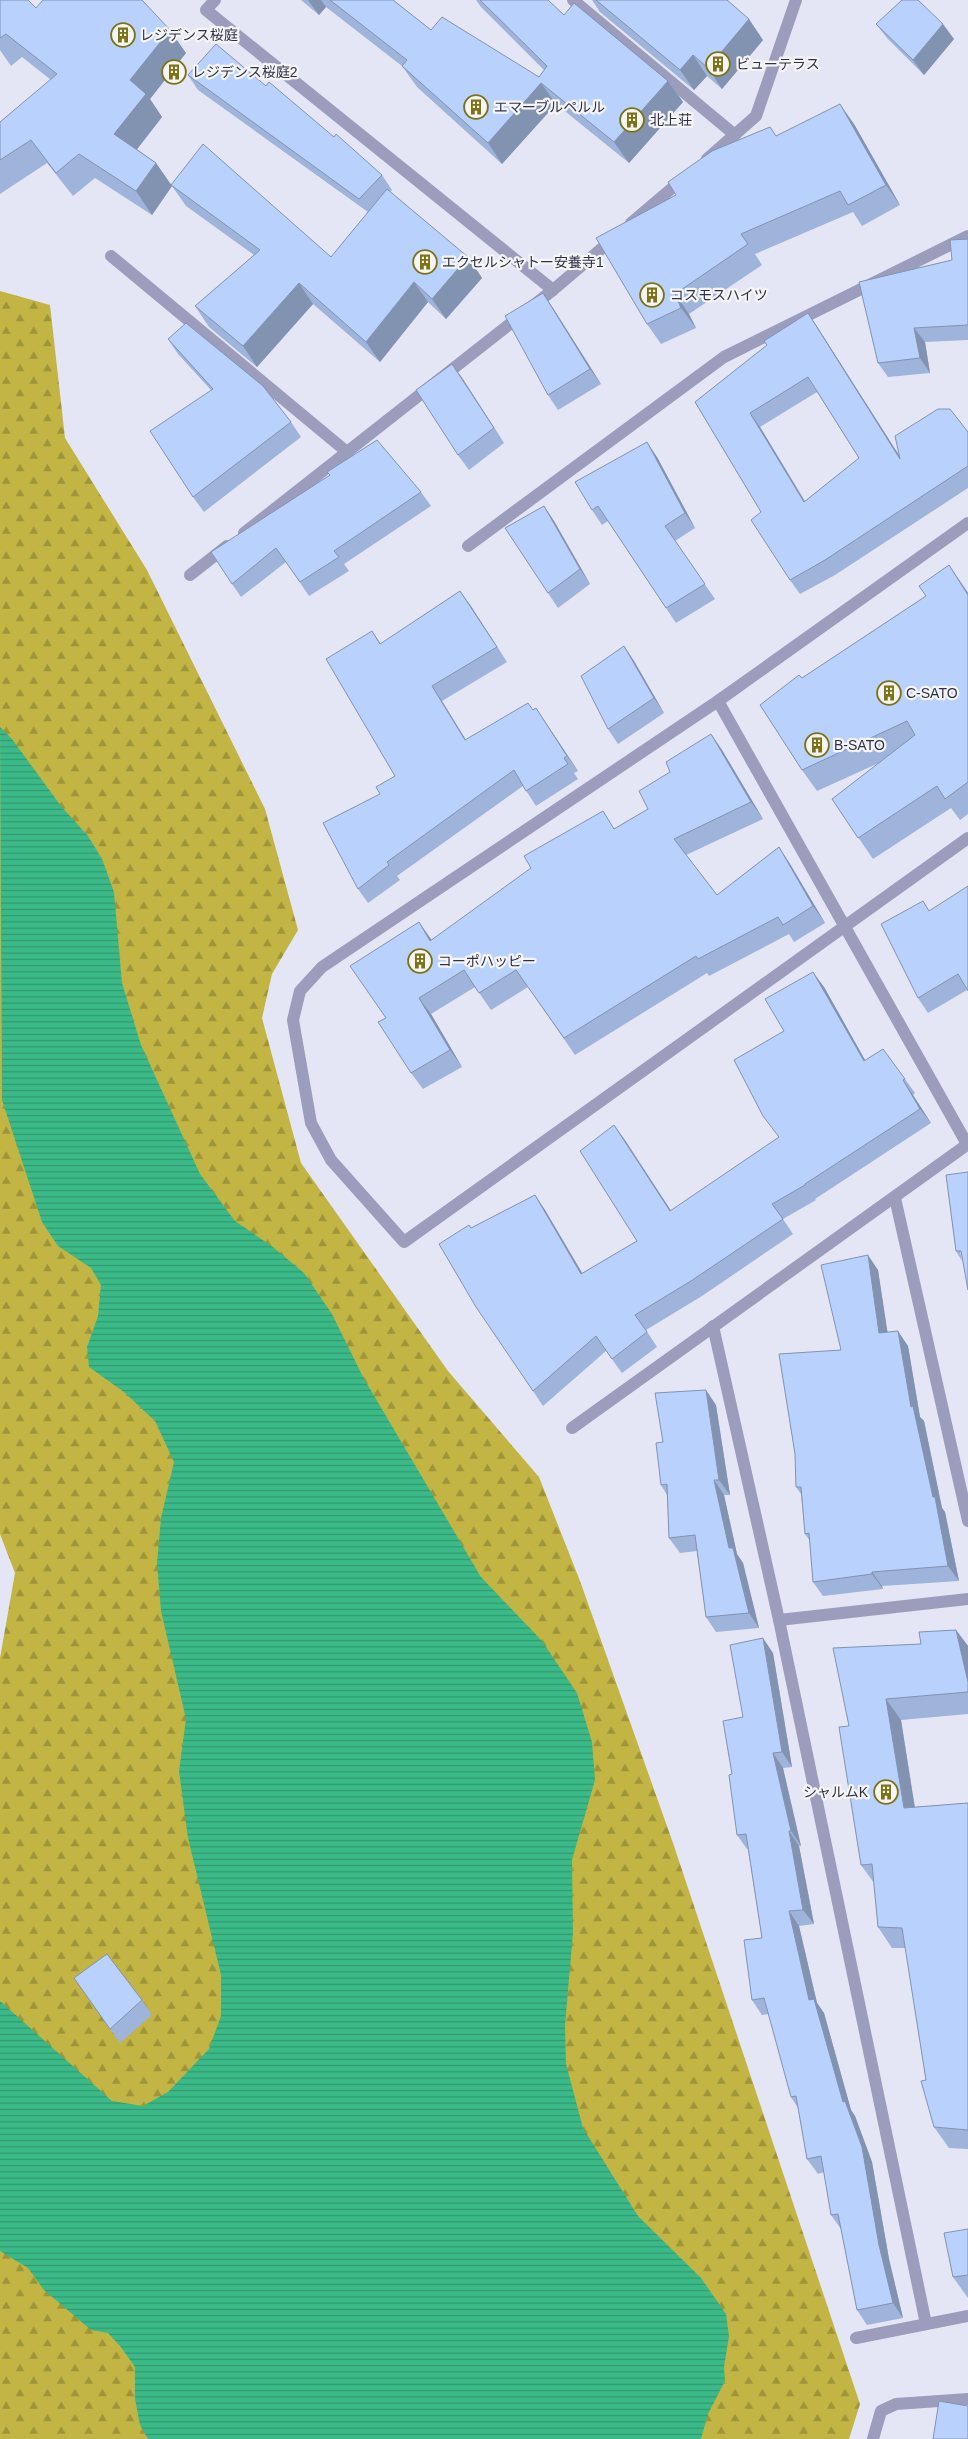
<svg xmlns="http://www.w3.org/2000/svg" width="968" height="2439" font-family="Arial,'Noto Sans JP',sans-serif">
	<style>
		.forest { fill: url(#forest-firs) }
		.water { fill: url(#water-rules) }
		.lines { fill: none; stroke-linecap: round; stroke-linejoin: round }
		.street { stroke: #9c9dbc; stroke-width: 12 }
		.wall { fill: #9fb4da; fill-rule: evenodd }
		.shaded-wall { fill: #8292b1 }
		.building { fill: #b9d1fd; stroke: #8292b1; fill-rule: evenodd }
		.labels { text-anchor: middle; stroke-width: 4.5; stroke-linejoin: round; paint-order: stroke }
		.poi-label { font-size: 14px; fill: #30314d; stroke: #f5f5f5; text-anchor: start }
	</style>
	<defs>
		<pattern id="forest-firs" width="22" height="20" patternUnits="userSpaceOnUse" patternTransform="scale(1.25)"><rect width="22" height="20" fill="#c2b543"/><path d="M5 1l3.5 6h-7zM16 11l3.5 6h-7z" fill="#9e943a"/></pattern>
		<pattern id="water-rules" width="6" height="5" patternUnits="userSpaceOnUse" patternTransform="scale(1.25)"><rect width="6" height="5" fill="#3bba87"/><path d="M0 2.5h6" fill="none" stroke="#329871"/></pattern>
	</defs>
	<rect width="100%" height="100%" fill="#e5e6f5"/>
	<!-- forest -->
	<polygon class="forest" points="0,291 50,305 65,438 147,570 265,809 298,930 272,974 262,1018 301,1163 448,1371 539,1477 580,1581 673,1843 860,2404 849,2439 0,2439 0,1658 15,1573 0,1534"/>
	<!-- water -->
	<polygon class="water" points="0,727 12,739 61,806 88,836 102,859 114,892 122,983 141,1045 200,1174 235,1221 273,1247 304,1273 332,1314 363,1377 481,1577 542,1641 577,1693 592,1742 595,1780 572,1860 573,1933 565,2025 566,2064 583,2128 638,2216 701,2278 726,2314 729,2336 724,2367 725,2381 708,2414 701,2439 148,2439 140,2425 135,2399 135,2367 120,2346 108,2333 91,2330 44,2290 28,2268 0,2251 0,2001 112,2101 143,2106 168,2092 209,2049 221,2016 221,1975 188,1838 179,1771 186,1719 161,1611 157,1563 161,1518 174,1462 155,1421 124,1392 89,1367 87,1347 98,1316 101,1285 91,1268 58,1246 42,1222 2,1100"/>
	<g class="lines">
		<!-- street -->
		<g class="street">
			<polyline points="215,0 206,10 553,290"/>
			<polyline points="573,0 735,135"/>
			<polyline points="707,159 756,116 796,0"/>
			<polyline points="631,223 684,178"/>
			<polyline points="111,256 347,452"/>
			<polyline points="968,523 718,701 322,967 300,991 293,1020 311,1123 331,1160 404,1242 968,838"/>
			<polyline points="244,533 553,290 614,238"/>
			<polyline points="468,546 724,357 968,236"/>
			<polyline points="190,575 227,546"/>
			<polyline points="718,701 967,1144"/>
			<polyline points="895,1198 968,1521"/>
			<polyline points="713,1326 779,1620 926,2324"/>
			<polyline points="572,1428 968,1144"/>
			<polyline points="779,1620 968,1599"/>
			<polyline points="856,2338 968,2316"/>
			<polyline points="873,2439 881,2411 896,2404 968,2399"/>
		</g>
	</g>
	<!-- wall -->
	<g class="wall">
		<polygon points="0,0 36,8 147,6 186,53 150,99 162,117 137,149 156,163 171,185 331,257 368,212 198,90 188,75 266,86 334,137 382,175 392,190 390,192 468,257 482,278 446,319 428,302 380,362 313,304 257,367 209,327 195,306 254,255 186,206 172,186 152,215 95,178 73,196 47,163 0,194 0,122 51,80 22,57 11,66 0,50"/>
		<polygon points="301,0 393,0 431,30 539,77 544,70 481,7 476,0 548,0 564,15 668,81 683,102 629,163 556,104 502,164 417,87 402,66 326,7 319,15"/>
		<polygon points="592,0 727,0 763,40 722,89 707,76 694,90 600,12"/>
		<polygon points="876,24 954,39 924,75 887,38"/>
		<polygon points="854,124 900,205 862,226 853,212 755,254 762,265 689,314 696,328 661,344 647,324 676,195 776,136"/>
		<polygon points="968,239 968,340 925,342 930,373 888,377 878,363"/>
		<polygon points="553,308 601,384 558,410 548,395"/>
		<path d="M808,313L818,328L900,457L968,432V488L835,575L800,594L790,580L761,512L695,402ZM817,392L859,458L805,501L760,427Z"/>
		<polygon points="168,339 291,422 301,437 204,512 193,497 211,390 178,354"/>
		<polygon points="452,364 504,443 469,470 458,455"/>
		<polygon points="657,457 695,528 675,541 715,599 676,623 608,521 602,525 592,510"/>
		<polygon points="330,475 421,492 431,506 344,564 349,571 309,596 286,562 241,597 232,584"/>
		<polygon points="544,506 554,521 590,584 558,608 548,593"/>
		<polygon points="949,565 968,593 968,814 960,820 951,808 873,859 832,799 881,762 817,791 802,770 802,678 926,596"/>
		<polygon points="460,591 507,662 442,701 466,740 533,710 536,708 578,771 574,773 578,779 536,806 523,786 397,876 400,880 368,903 358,889 380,794 395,776 372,631 381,644"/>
		<polygon points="624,646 634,661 664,713 618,744 608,729"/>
		<polygon points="711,734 722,750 763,819 686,855 717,895 779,847 790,864 825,923 794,942 789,934 709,976 707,973 575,1055 528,987 491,1010 475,987 431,1014 462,1067 423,1089 411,1073 386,1018 431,940 615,828 648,809 670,772"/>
		<polygon points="923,901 967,990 928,1013 918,998"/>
		<polygon points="824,987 865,1060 905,1079 915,1093 913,1095 931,1123 815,1199 816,1200 783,1219 793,1234 702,1296 646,1330 657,1347 622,1373 606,1351 543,1406 533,1391 471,1228 535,1195 545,1210 582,1273 637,1241 614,1125 671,1211 779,1137 784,1031"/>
		<polygon points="946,1175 962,1261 956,1251"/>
		<polygon points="878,1270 887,1332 908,1346 920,1417 924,1421 942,1508 945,1512 959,1581 882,1586 883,1589 823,1596 813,1582 810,1541 805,1534 801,1494 796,1487 841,1350"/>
		<polygon points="716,1405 730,1495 724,1495 737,1554 743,1563 759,1628 716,1632 706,1617 697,1551 680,1553 669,1538 667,1495 661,1485 663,1442"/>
		<polygon points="956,1630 968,1646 968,1714 901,1720 915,1807 968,1803 968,2149 949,2148 934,2127 926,2080 906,1948 892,1948 878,1927 874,1883 861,1865 849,1726"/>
		<polygon points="773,1653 792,1767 783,1768 801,1846 799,1846 814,1924 799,1926 817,2003 824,2013 851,2110 855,2116 872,2162 889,2259 903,2318 867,2325 857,2310 841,2229 831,2215 824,2172 818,2174 807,2159 798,2108 791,2097 769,2014 762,2015 752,2000 762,1938 748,1849 747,1849 737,1835 732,1774 743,1717"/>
		<polygon points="74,1978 142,2000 152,2015 120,2043"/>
		<polygon points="968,2229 968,2298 953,2277"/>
	</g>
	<!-- shaded-wall -->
	<g class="shaded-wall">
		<polygon points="308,0 321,0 326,7 319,15"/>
		<polygon points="749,19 763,40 722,89 708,68"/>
		<polygon points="943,24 954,39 924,75 913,60"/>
		<polygon points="170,30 186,53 150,99 162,117 131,157 114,134 130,80"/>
		<polygon points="693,55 707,76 694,90 680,70"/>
		<polygon points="668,81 683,102 629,163 614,142"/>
		<polygon points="541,83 556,104 502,164 488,143"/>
		<polygon points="840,104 854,124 900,205 886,185"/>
		<polygon points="156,163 172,186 152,215 136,191"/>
		<polygon points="468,257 482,278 446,319 432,299"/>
		<polygon points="414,282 428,302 380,362 366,342"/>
		<polygon points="299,283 313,304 257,367 243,346"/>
		<polygon points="543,293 553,308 601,384 590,369"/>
		<polygon points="675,294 689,314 696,328 681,308"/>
		<polygon points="808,313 818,328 911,474 900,459"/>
		<polygon points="914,328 925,342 930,373 920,358"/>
		<polygon points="452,364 463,379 504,443 494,428"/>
		<polygon points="750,413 760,427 814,517 804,502"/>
		<polygon points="647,442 657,457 695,528 685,513"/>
		<polygon points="544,506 554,521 590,584 580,569"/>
		<polygon points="949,565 968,593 968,595"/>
		<polygon points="460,591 471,606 507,662 497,647"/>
		<polygon points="624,646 634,661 664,713 654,698"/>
		<polygon points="432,686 442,701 475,755 465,740"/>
		<polygon points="536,708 578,771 567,756"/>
		<polygon points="711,734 722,750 763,819 751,802"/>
		<polygon points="779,847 790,864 825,923 813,906"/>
		<polygon points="419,922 431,939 441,957 430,941"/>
		<polygon points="813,972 824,987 874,1076 864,1061"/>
		<polygon points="419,998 431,1014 462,1067 450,1050"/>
		<polygon points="903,1080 913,1095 931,1123 920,1109"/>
		<polygon points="614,1125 625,1140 681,1226 670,1211"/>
		<polygon points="535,1195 545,1210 591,1288 581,1274"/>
		<polygon points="868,1255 878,1270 890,1348 879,1333"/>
		<polygon points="898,1331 908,1346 920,1417 924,1421 942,1508 945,1512 959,1581 948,1566 911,1407"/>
		<polygon points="706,1390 716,1405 730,1495 719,1480"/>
		<polygon points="714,1480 724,1495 737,1554 743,1563 759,1628 749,1613 729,1548"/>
		<polygon points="872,1572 882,1586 883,1589 872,1574"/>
		<polygon points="956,1630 968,1646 968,1682"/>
		<polygon points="763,1638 773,1653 792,1767 782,1752"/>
		<polygon points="886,1699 901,1720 918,1829 904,1808"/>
		<polygon points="773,1753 783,1768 801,1846 791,1831"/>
		<polygon points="789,1831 799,1846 814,1924 803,1910"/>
		<polygon points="789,1911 799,1926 817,2003 824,2013 851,2110 855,2116 872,2162 889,2259 903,2318 893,2303 843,2102 809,2000"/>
	</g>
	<!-- building -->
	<g class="building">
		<polygon points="0,0 28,0 36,8 43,0 142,0 170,30 130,80 146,94 114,134 156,163 136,191 79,154 56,173 31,140 0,160 0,122 57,74 6,34 0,38"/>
		<polygon points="330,0 393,0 431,30 442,17 539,77 547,66 480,0 548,0 564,15 574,3 668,81 614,142 541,83 488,143 402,66 407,60"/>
		<polygon points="596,0 727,0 749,19 708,68 693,55 680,70"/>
		<polygon points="902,0 918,0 943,24 913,60 876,24"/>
		<polygon points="216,44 266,86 269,82 334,137 336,134 382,175 359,199 188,75"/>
		<polygon points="840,104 886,185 848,205 840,191 741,234 748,244 675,294 681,308 647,324 596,238 676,195 668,182 712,151 770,127 776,136"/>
		<polygon points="203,144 331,257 387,189 468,257 432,299 414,282 366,342 299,283 243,346 195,306 260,250 171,185"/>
		<polygon points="968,239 968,325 914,328 920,358 878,363 859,282 952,260 950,240"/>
		<polygon points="543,293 590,369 548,395 505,316"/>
		<path d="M808,313L900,459L895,436L938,409H950L968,432V466L825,560L790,580L751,520L761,512L695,402L767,345L764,341ZM808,377L859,458L804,502L750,413Z"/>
		<polygon points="186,323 263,386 291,422 193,497 150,431 213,389 168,339"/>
		<polygon points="452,364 494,428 458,455 416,390"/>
		<polygon points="377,440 421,492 334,551 339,557 300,582 276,548 232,584 211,552 330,475 327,472"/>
		<polygon points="647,442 685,513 665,526 705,584 666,608 598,506 592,510 575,482"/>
		<polygon points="544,506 580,569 548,593 505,528"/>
		<polygon points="949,565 968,595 968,782 945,799 937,786 858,838 832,799 915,735 907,721 802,770 760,705 799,675 802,678 926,596 919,586"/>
		<polygon points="460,591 497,647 432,686 465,740 528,703 533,710 536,708 567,756 564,758 568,764 526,791 514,770 387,862 389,865 358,889 323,823 380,794 376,787 395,776 326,659 372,631 380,644"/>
		<polygon points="624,646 654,698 608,729 581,676"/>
		<polygon points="711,734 751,802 674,839 717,895 779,847 813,906 783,925 778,917 698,959 696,956 564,1038 516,970 479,993 464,970 419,998 450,1050 411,1073 378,1022 386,1018 350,966 419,922 430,941 531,868 524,856 603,811 614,829 648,809 639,791 670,772 666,762"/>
		<polygon points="968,886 968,991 958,974 918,998 881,924 923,901 929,911"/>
		<polygon points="813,972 864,1061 883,1049 905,1079 903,1080 920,1109 805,1184 805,1185 772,1204 783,1219 691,1281 635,1315 647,1332 612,1359 596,1336 533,1391 476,1307 439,1244 469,1225 471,1228 535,1195 581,1274 637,1241 580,1151 614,1125 670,1211 779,1137 763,1116 734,1060 784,1031 765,999"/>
		<polygon points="968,1172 968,1290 961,1251 956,1251 946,1175"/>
		<polygon points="868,1255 879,1333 898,1331 911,1407 913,1406 933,1497 935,1497 948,1566 872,1572 872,1574 813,1582 809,1533 805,1534 801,1487 796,1487 795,1454 779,1354 841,1350 821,1265"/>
		<polygon points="706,1390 719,1480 714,1480 729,1548 733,1548 749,1613 706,1617 695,1535 669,1538 667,1484 661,1485 656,1443 663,1442 655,1393"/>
		<polygon points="956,1630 968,1682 968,1692 886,1699 904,1808 968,1803 968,2130 934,2127 921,2081 926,2080 902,1928 878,1927 872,1864 861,1865 839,1727 849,1726 833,1648 921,1644 919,1632"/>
		<polygon points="763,1638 782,1752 773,1753 791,1831 789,1831 803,1910 789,1911 809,2000 814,1999 843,2102 845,2101 862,2147 879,2245 893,2303 857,2310 838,2214 831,2215 821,2156 807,2159 796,2096 791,2097 764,1998 752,2000 744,1940 762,1938 746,1834 737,1835 729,1775 732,1774 723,1721 743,1717 730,1645"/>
		<polygon points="107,1954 142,2000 110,2029 74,1978"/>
		<polygon points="968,2229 968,2275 953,2277 944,2233"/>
		<polygon points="939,2401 968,2406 968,2439 933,2439"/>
	</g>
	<!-- icons -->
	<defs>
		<g id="building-ring" transform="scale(1.25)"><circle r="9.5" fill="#f5f5f5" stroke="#7d7315" stroke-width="1.5"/><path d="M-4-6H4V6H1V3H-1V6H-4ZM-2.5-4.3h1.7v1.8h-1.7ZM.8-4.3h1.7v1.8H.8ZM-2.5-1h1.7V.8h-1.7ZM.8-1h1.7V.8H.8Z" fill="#7d7315"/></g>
	</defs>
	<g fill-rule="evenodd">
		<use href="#building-ring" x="123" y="35"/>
		<use href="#building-ring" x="718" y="64"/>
		<use href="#building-ring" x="174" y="72"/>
		<use href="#building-ring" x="476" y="107"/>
		<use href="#building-ring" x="632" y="120"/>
		<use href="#building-ring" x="425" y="262"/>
		<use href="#building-ring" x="652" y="295"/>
		<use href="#building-ring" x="889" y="693"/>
		<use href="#building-ring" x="817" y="745"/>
		<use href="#building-ring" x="420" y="961"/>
		<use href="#building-ring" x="886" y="1792"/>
	</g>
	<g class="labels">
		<!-- poi labels -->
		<g class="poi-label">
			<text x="140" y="40">レジデンス桜庭</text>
			<text x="736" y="69">ビューテラス</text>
			<text x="192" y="77">レジデンス桜庭2</text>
			<text x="494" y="112">エマーブルペルル</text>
			<text x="650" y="125">北上荘</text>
			<text x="442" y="267">エクセルシャトー安養寺1</text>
			<text x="670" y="300">コスモスハイツ</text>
			<text x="906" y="698">C-SATO</text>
			<text x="834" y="750">B-SATO</text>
			<text x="438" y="966">コーポハッピー</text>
			<text x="868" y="1797" text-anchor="end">シャルムK</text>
		</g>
	</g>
</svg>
